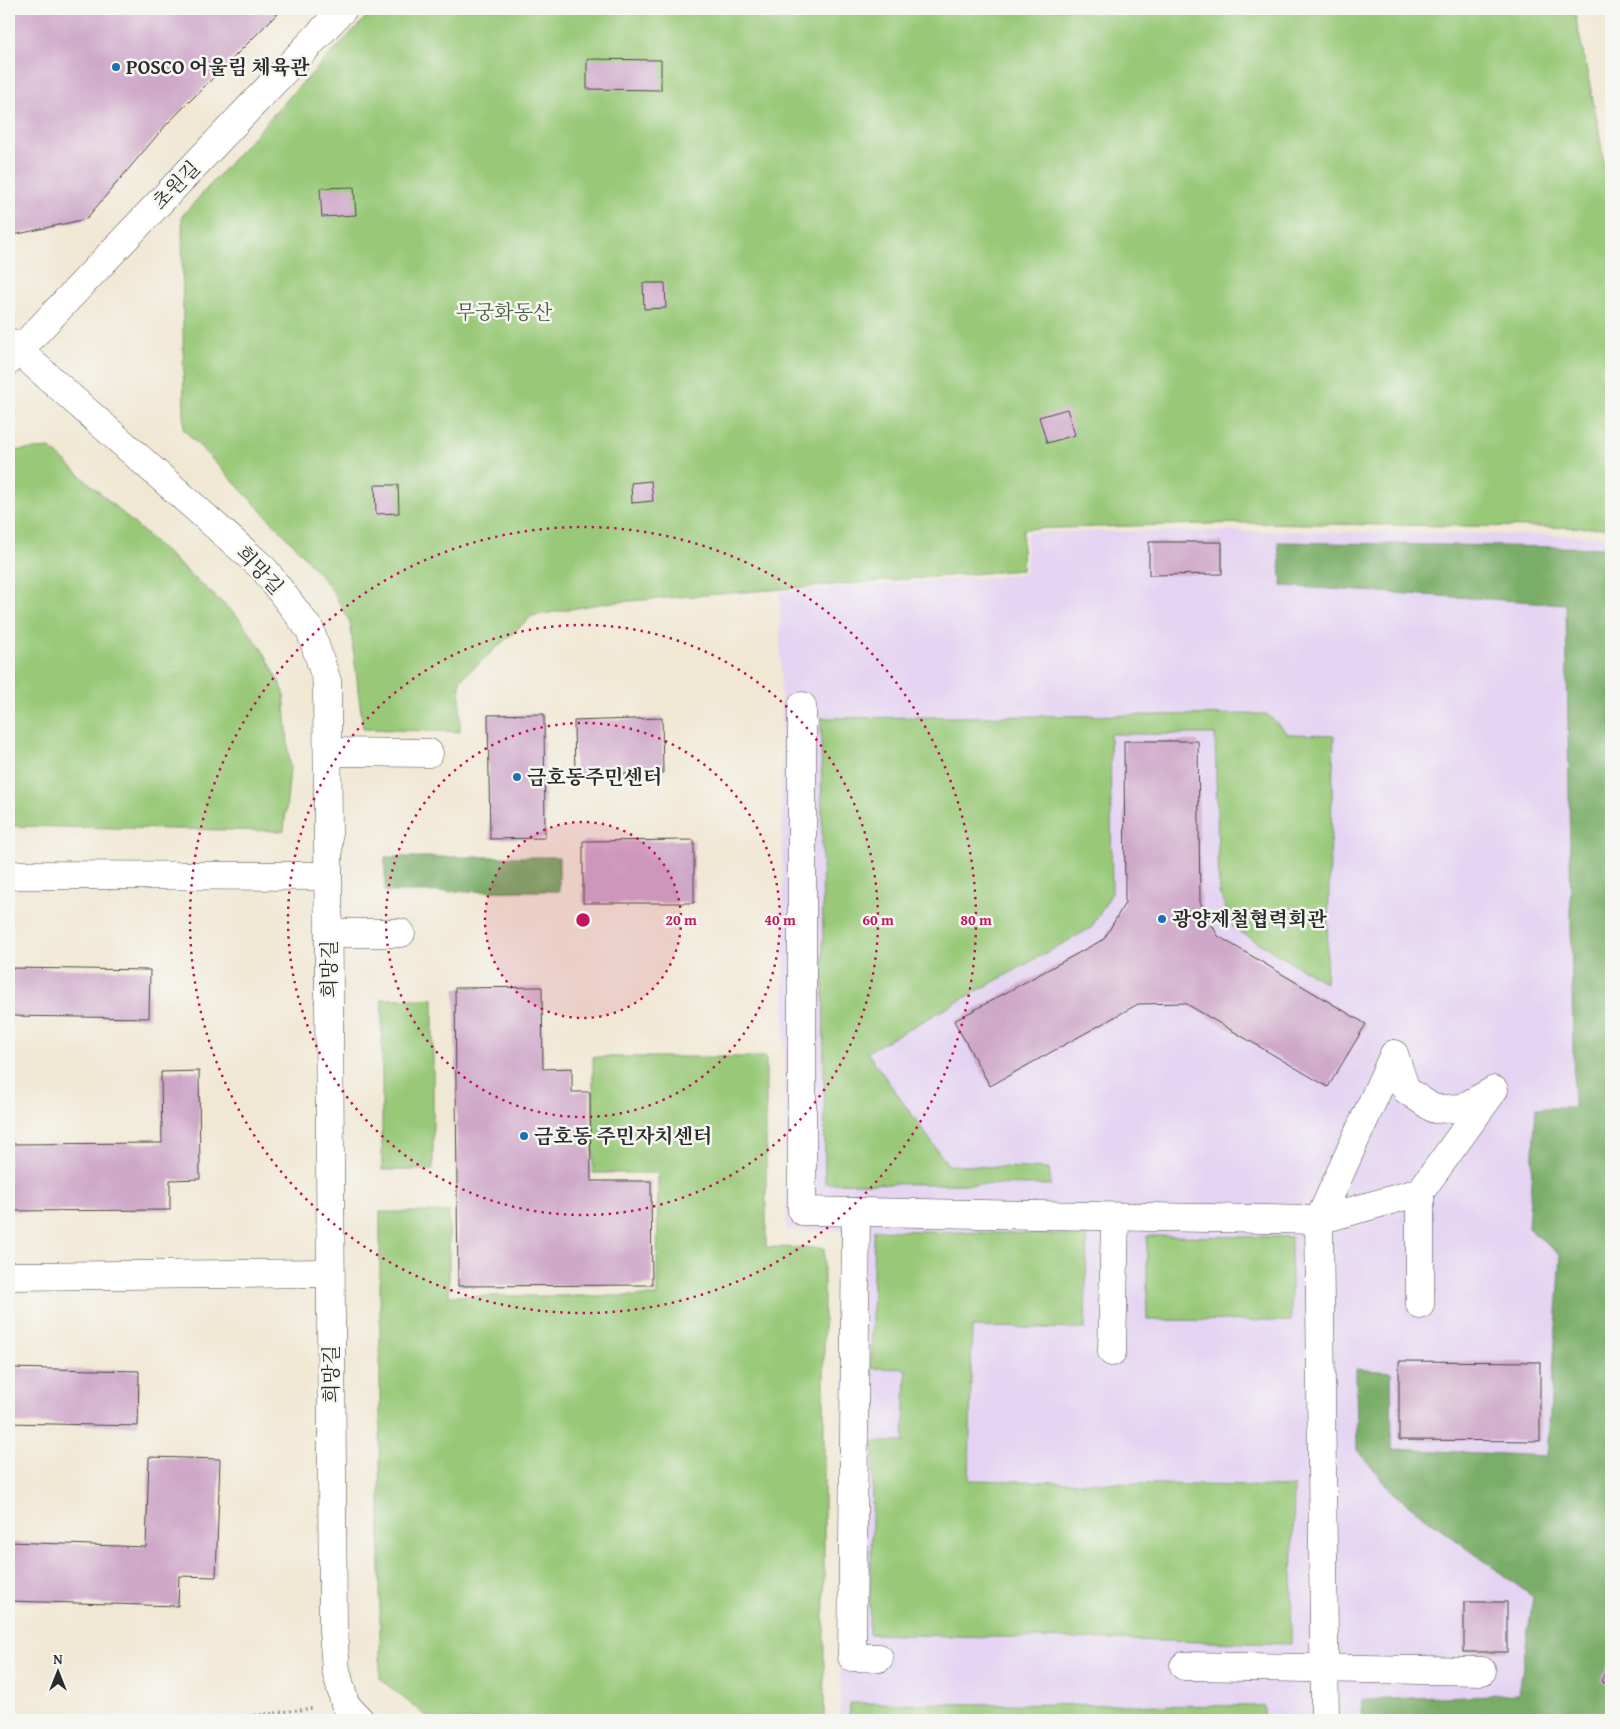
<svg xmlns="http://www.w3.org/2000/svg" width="1620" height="1729" font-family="'Gentium Book Plus','Noto Serif KR',serif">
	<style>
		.built { fill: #e4d3f2 }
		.green { fill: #99c978; stroke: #627a52 }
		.forest { fill: #7aad68; stroke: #526c4a }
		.building { fill: #cfa8c9 }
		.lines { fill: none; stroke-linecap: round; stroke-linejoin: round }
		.minor-casing { stroke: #494744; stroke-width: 29 }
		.path { stroke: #494744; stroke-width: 3; stroke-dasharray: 1 4; stroke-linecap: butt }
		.minor { stroke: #fff; stroke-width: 28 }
		.ring { fill: none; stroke: #c2185b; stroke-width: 2.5; stroke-dasharray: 2.5 5 }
		.poi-dot { fill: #1f6fb2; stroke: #f6f6f2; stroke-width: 2 }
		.labels { text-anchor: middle; stroke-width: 5; stroke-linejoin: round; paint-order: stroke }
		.poi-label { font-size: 20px; font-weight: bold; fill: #2b2b2b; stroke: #f6f6f2; text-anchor: start }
		.street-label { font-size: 20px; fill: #2b2b2b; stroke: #f6f6f2 }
		.park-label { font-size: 20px; fill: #4c5a42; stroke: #f6f6f2 }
		.centre { fill: #c2185b; stroke: #f6f6f2; stroke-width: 2.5 }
		.ring-label { font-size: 15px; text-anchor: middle; font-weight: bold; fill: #c2185b; stroke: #f6f6f2; stroke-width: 5; stroke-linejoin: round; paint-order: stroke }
	</style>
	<rect width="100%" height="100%" fill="#f6f6f2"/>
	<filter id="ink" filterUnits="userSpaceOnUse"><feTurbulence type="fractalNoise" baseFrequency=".02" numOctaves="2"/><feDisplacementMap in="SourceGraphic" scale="10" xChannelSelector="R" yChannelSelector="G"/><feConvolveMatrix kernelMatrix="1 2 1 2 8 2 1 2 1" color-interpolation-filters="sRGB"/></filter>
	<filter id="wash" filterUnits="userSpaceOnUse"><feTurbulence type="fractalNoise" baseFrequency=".0096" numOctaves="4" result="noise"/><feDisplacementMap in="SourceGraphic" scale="20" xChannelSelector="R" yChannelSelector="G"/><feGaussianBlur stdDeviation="1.12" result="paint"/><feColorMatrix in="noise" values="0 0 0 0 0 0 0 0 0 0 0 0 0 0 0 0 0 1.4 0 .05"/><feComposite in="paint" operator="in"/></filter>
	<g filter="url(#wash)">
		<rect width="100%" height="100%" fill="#f1e8d4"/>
		<!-- built -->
		<polygon class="built" points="1275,531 1611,536 1611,1720 840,1720 846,1231 786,1230 780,592 1026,574 1027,532"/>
		<!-- green -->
		<g class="green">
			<polygon points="374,9 1574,9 1598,124 1611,210 1611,528 1244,523 1023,529 1022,570 604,603 532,616 460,680 460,732 363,729 350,622 330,587 297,548 184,430 182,216 292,94"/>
			<polygon points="50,448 238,617 265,654 284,692 290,770 284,831 9,826 9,451"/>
			<polygon points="1267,714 1288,734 1334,735 1326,983 1234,928 1219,892 1215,734 1110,734 1112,893 1091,928 867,1052 948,1165 1049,1169 1051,1185 825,1183 821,718"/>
			<rect x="382" y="999" width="51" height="171"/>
			<polygon points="593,1057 766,1057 766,1247 824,1248 824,1720 431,1720 380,1679 380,1212 449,1212 449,1296 657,1296 658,1173 593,1173"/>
			<polygon points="874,1230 1087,1235 1085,1329 972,1327 969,1480 1294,1487 1291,1644 869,1634 874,1442 904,1442 906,1369 871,1368"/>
			<polygon points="1147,1236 1291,1237 1291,1321 1147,1320"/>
			<polygon points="850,1703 1264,1706 1264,1720 849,1720"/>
		</g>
		<!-- forest -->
		<g class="forest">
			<polygon points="1278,542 1611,548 1611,1720 1362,1720 1362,1700 1519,1694 1533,1597 1394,1494 1357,1450 1356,1369 1391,1372 1392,1449 1547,1456 1561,1256 1528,1228 1536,1108 1574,1108 1566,604 1282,586"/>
			<polygon points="385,857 559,857 559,891 385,892"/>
		</g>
		<g id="blocks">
			<!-- building -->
			<g class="building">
				<polygon points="9,9 282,9 166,125 86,219 9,236"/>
				<polygon points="587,59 661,60 661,90 587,89"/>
				<polygon points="354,187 356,215 322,217 320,188"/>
				<polygon points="643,283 665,283 666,308 644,309"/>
				<polygon points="1067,409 1075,435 1047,443 1039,417"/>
				<polygon points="651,481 653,501 632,503 631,483"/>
				<polygon points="375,485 398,485 399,513 376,514"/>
				<polygon points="1149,542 1222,542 1222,574 1149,575"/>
				<polygon points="544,714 545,838 490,839 488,715"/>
				<polygon points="662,718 663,773 575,775 574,721"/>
				<polygon points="1124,741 1198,741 1200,902 1218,936 1366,1024 1328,1087 1185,1003 1138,1004 990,1086 954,1021 1104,939 1125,903"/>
				<polygon points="694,840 694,903 583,903 583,841"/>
				<polygon points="9,968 150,970 149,1018 9,1016"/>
				<polygon points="542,987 543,1069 572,1068 572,1092 590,1092 591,1181 651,1181 652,1285 458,1286 455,988"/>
				<polygon points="199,1071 200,1179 170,1180 170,1210 9,1211 9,1144 162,1143 161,1072"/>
				<polygon points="1399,1361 1540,1362 1540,1441 1399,1440"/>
				<polygon points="9,1368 139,1371 138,1426 9,1423"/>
				<polygon points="149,1457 220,1459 216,1577 179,1576 178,1606 9,1601 9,1542 146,1547"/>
				<rect x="1464" y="1602" width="43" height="50"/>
				<polygon points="1611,1661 1611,1687 1601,1681"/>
			</g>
		</g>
	</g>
	<g filter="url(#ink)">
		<use href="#blocks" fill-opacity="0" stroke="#494744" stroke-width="1"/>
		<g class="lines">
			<!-- minor casing -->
			<g class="minor-casing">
				<g id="minor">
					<polyline points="9,342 264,569 310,630 327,681 333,1631 336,1670 345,1704 360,1720"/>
					<polyline points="9,361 343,9"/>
					<polyline points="802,706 802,1211 1319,1220 1420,1192 1494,1090"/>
					<polyline points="328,752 429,753"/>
					<polyline points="9,875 328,876"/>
					<polyline points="329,933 401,933"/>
					<polyline points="1394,1054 1406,1090 1434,1109 1462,1108 1491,1092"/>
					<polyline points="1420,1192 1420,1305"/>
					<polyline points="856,1212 852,1657 879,1658"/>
					<polyline points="9,1276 330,1273"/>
					<polyline points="1112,1352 1115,1217"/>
					<polyline points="1184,1666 1482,1671"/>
					<polyline points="1325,1720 1319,1220 1394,1054"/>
				</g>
			</g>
			<!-- path -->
			<polyline class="path" points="216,1720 315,1708"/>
			<!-- minor -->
			<use href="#minor" class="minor"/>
		</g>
	</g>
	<!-- distance rings -->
	<circle cx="583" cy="920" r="98" fill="#c2185b" fill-opacity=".12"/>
	<g class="ring">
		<circle cx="583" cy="920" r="98"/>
		<circle cx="583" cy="920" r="197"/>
		<circle cx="583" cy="920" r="295"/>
		<circle cx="583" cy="920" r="393"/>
	</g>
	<!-- markers -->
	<g class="poi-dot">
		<circle cx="116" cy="67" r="5"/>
		<circle cx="517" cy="777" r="5"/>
		<circle cx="1162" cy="919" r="5"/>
		<circle cx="524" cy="1136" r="5"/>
	</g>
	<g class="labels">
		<!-- poi labels -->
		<g class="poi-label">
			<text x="126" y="74">POSCO 어울림 체육관</text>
			<text x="527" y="784">금호동주민센터</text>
			<text x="1172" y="926">광양제철협력회관</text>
			<text x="534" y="1143">금호동 주민자치센터</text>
		</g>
		<!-- street labels -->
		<g class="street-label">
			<text transform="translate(176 185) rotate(-46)" y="7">초원길</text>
			<text transform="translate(260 570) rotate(47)" y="7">희망길</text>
			<text transform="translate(329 969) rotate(-90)" y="7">희망길</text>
			<text transform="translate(331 1374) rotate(-90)" y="7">희망길</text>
		</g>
		<!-- park labels -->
		<g class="park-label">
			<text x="504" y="319">무궁화동산</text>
		</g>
	</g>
	<circle cx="583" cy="920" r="8" class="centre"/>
	<g class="ring-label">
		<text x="681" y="925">20 m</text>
		<text x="780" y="925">40 m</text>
		<text x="878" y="925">60 m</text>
		<text x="976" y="925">80 m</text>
	</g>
	<!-- margin -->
	<rect width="1620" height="1729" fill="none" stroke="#f6f6f2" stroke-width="30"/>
	<!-- north arrow -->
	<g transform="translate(58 1672)" stroke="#f6f6f2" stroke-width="4" paint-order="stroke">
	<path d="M0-4L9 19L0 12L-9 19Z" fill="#2b2b2b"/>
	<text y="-8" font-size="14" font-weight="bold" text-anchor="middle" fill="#2b2b2b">N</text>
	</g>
</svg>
